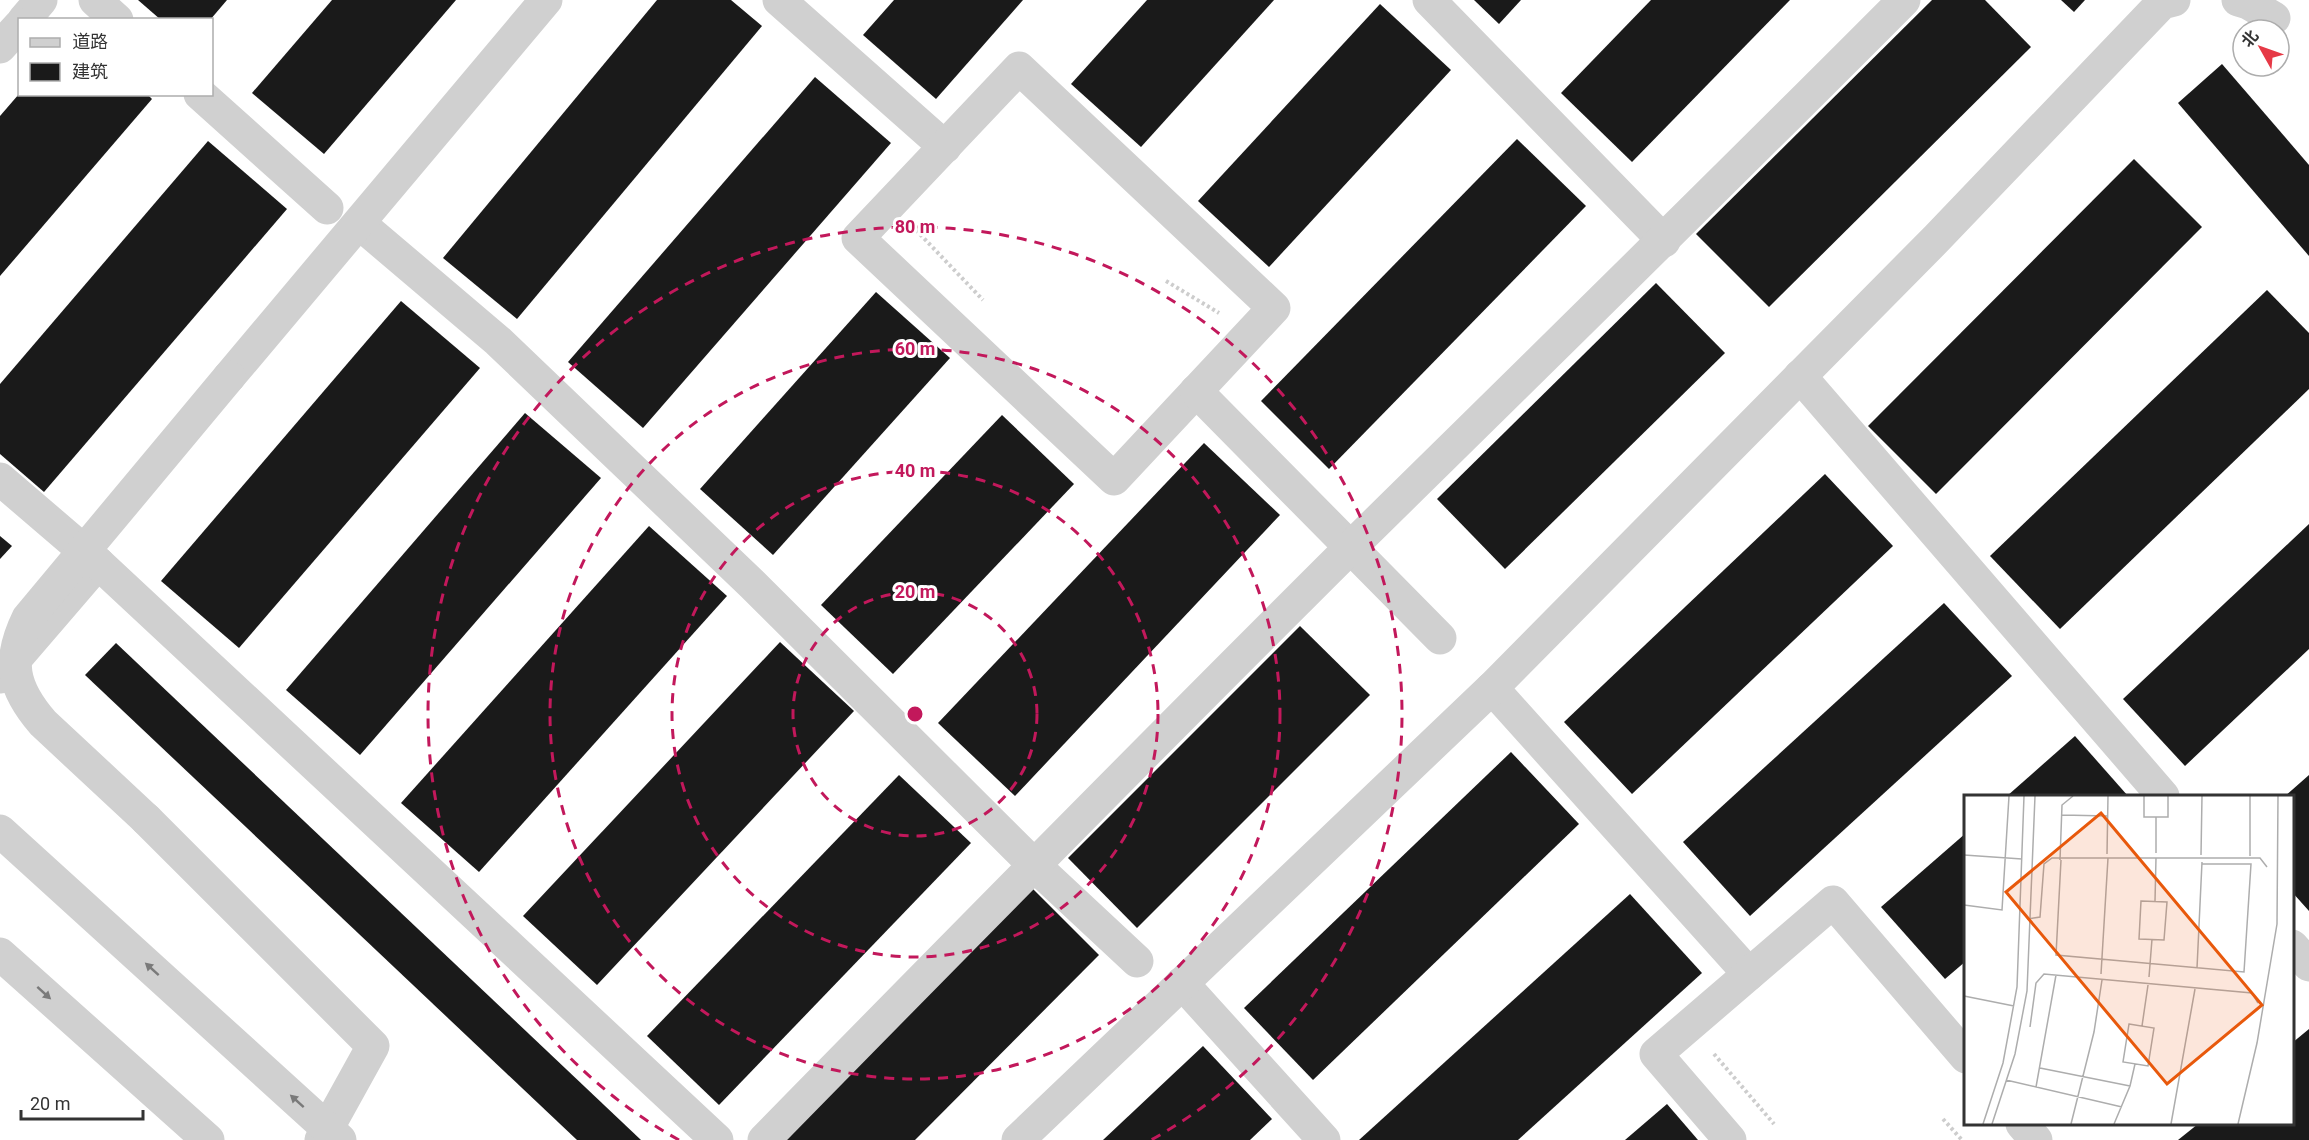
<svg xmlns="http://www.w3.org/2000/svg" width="2309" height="1140" font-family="Roboto,'Noto Sans SC',sans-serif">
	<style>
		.building { fill: #1a1a1a }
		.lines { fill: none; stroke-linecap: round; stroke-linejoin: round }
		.path { stroke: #cdcdcd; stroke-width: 4; stroke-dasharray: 3 3; stroke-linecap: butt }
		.minor { stroke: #d0d0d0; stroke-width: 33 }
		.minor-bridge { stroke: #d0d0d0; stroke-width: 33 }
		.oneway { fill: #7a7a7a }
		.ring { fill: none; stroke: #c2185b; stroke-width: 3; stroke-dasharray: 10 8 }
		.inset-road { fill: none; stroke: #adadad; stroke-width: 1.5 }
		.view { fill: #e8590c; fill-opacity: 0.15; stroke: #e8590c; stroke-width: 3 }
		.inset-edge { fill: none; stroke: #333; stroke-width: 3 }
		.centre { fill: #c2185b; stroke: #fff; stroke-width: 3 }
		.ring-label { font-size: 18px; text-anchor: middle; font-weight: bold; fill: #c2185b; stroke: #fff; stroke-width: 6; stroke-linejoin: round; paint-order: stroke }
	</style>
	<rect width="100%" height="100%" fill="#fff"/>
	<!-- building -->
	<g class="building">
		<polygon points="138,0 227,0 210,20 161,20"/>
		<polygon points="332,0 456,0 324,154 252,93"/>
		<polygon points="657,0 731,0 762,26 517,319 443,258"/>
		<polygon points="894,0 1023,0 936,99 863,35"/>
		<polygon points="1147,0 1274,0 1141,147 1071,84"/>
		<polygon points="1474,0 1521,0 1499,24"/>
		<polygon points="1651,0 1790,0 1632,162 1561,93"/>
		<polygon points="1932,0 1985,0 2031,47 1769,307 1696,234"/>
		<polygon points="2061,0 2085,0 2074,12"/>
		<polygon points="1380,4 1451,70 1269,267 1198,201"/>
		<polygon points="2222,64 2309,165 2309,256 2178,103"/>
		<polygon points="815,77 891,143 643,428 568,362"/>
		<polygon points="19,94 147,94 152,99 0,276 0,116"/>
		<polygon points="1517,139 1586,206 1329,469 1261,401"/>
		<polygon points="208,141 287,209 44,492 0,454 0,384"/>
		<polygon points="2134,159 2202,227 1936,494 1868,426"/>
		<polygon points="1656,283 1725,353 1505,569 1437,499"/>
		<polygon points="2267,290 2309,333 2309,389 2060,629 1990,556"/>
		<polygon points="876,292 950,358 773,555 700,489"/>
		<polygon points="401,301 480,368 239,648 161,581"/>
		<polygon points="525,413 601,478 360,755 286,690"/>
		<polygon points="1002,415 1074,484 893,674 821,605"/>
		<polygon points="1204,443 1280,515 1015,796 938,723"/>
		<polygon points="1825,474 1893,546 1632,794 1564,722"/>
		<polygon points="2309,524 2309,649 2185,766 2123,699"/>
		<polygon points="649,526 727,596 479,872 401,803"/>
		<polygon points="0,536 12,546 0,559"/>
		<polygon points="1944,603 2012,676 1750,916 1683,842"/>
		<polygon points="1300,626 1370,695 1137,928 1068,858"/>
		<polygon points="780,642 854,711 597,985 523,916"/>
		<polygon points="116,643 641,1140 577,1140 85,675"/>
		<polygon points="2075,736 2128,796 2007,796"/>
		<polygon points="1511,752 1579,824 1313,1080 1244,1008"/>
		<polygon points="899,775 971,843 719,1105 647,1036"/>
		<polygon points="2309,775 2309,911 2292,892 2292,796 2285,796"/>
		<polygon points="1966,833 1966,961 1945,979 1881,907"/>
		<polygon points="1031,887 1099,955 915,1140 778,1140"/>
		<polygon points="1630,894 1702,973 1518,1140 1359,1140"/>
		<polygon points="2309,1029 2309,1140 2178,1140 2198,1124 2292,1124 2292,1043"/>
		<polygon points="1203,1046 1272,1119 1250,1140 1103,1140"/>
		<polygon points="1667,1104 1698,1140 1625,1140"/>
	</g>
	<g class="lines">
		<!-- path -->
		<g class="path">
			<polyline points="916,230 983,300"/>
			<polyline points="1166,281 1219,313"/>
			<polyline points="1714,1054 1774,1124"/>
			<polyline points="1943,1119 1962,1140"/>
		</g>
		<!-- minor -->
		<g class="minor">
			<polyline points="95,0 117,20"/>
			<polyline points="779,0 945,147"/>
			<polyline points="1429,0 1664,241"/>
			<polyline points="2238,0 2248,3 2274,18"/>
			<polyline points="24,20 41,0"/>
			<polyline points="0,47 20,25"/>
			<polygon points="1019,68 1274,308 1114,479 858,238"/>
			<polyline points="200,94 327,208"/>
			<polyline points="359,223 498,341 752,584 1034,865 1137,961"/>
			<polyline points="1800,376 2163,796"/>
			<polyline points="229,377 546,0"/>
			<polyline points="1196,391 1440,638"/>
			<polyline points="0,479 98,563 0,677"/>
			<polyline points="98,563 717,1140"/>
			<polyline points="1492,688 1749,974"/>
			<polyline points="146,819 373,1046 321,1140"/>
			<polyline points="0,831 340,1140"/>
			<polyline points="2292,946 2309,965"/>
			<polyline points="0,954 208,1140"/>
			<polyline points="1182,983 1324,1140"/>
			<polyline points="2022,1124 2036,1140"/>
			<path d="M764,1140C959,941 1154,743 1351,547C1536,365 1721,184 1904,0"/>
			<polyline points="1018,1140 1492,688 1937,238 2162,3 2174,0"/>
			<polyline points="1730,1140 1656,1054 1833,902 1966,1057"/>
		</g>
		<!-- minor-bridge -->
		<path class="minor-bridge" d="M146,819L43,723C12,687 7,661 28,618L229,377"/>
	</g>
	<!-- one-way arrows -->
	<defs><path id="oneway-solid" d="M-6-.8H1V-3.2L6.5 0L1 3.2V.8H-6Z" transform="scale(1.5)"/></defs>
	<g class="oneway">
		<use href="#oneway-solid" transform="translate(152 969) rotate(-138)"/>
		<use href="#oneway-solid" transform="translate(44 993) rotate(42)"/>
		<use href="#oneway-solid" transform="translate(297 1101) rotate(-138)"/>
	</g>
	<!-- distance rings -->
	<g class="ring">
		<circle cx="915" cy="714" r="122"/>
		<circle cx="915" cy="714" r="243"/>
		<circle cx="915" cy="714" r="365"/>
		<path d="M679 1140A487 487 0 1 1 1151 1140"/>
	</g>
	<!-- overview -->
	<g transform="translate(1964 795)">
		<rect width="330" height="330" fill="#fff"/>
		<path class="inset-road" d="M180,1V22H204V1M98,20L144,21M192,22V58M143,59L144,1M0,60L58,64M237,60L238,1M286,61V1M96,65L98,10L109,1M97,65L92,160L280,177L287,69H238M177,106L203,107L200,145L175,144ZM191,106L192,63M0,110L38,115L45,1M63,124L76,122L80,69L88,63H296L303,72M233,173L238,67M137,179L144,63M185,182L188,144M0,201L50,211M165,229L190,233L184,271L159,267ZM178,231L184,190M66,232L72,188L80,179L288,198L294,208M76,273L166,291M42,285L158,312M72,292L92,180M19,329L39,268L53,192L60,1M28,329L51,259L63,196L71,1M107,329L130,237L138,185M150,329L166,291L171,269M207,329L231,194M274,329L293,248L313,129L314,1"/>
		<path class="view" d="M137,18L298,210L203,289L42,97Z"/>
		<rect width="330" height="330" class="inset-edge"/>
	</g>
	<circle cx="915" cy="714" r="9" class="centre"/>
	<g class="ring-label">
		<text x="915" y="233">80 m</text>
		<text x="915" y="355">60 m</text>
		<text x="915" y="477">40 m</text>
		<text x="915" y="598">20 m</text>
	</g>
	<!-- legend -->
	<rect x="18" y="18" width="195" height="78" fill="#ffffff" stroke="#adadad" stroke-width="1.5"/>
	<rect x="30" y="38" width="30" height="9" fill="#d0d0d0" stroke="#adadad" stroke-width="1.5"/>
	<text x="72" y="48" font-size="18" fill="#333333">道路</text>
	<rect x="30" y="63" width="30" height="18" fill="#1a1a1a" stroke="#adadad" stroke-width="1.5"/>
	<text x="72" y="78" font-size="18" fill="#333333">建筑</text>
	<!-- north arrow -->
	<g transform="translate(2261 48) rotate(310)"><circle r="28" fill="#ffffff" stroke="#adadad" stroke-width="1.5"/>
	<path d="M0-4.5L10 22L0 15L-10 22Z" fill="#e63946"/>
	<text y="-9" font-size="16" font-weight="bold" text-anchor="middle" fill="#333333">北</text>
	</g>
	<!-- scale -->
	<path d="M21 1110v9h122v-9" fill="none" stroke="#333333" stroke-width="3"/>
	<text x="30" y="1110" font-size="18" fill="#333333" stroke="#ffffff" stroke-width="4.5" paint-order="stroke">20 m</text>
</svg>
